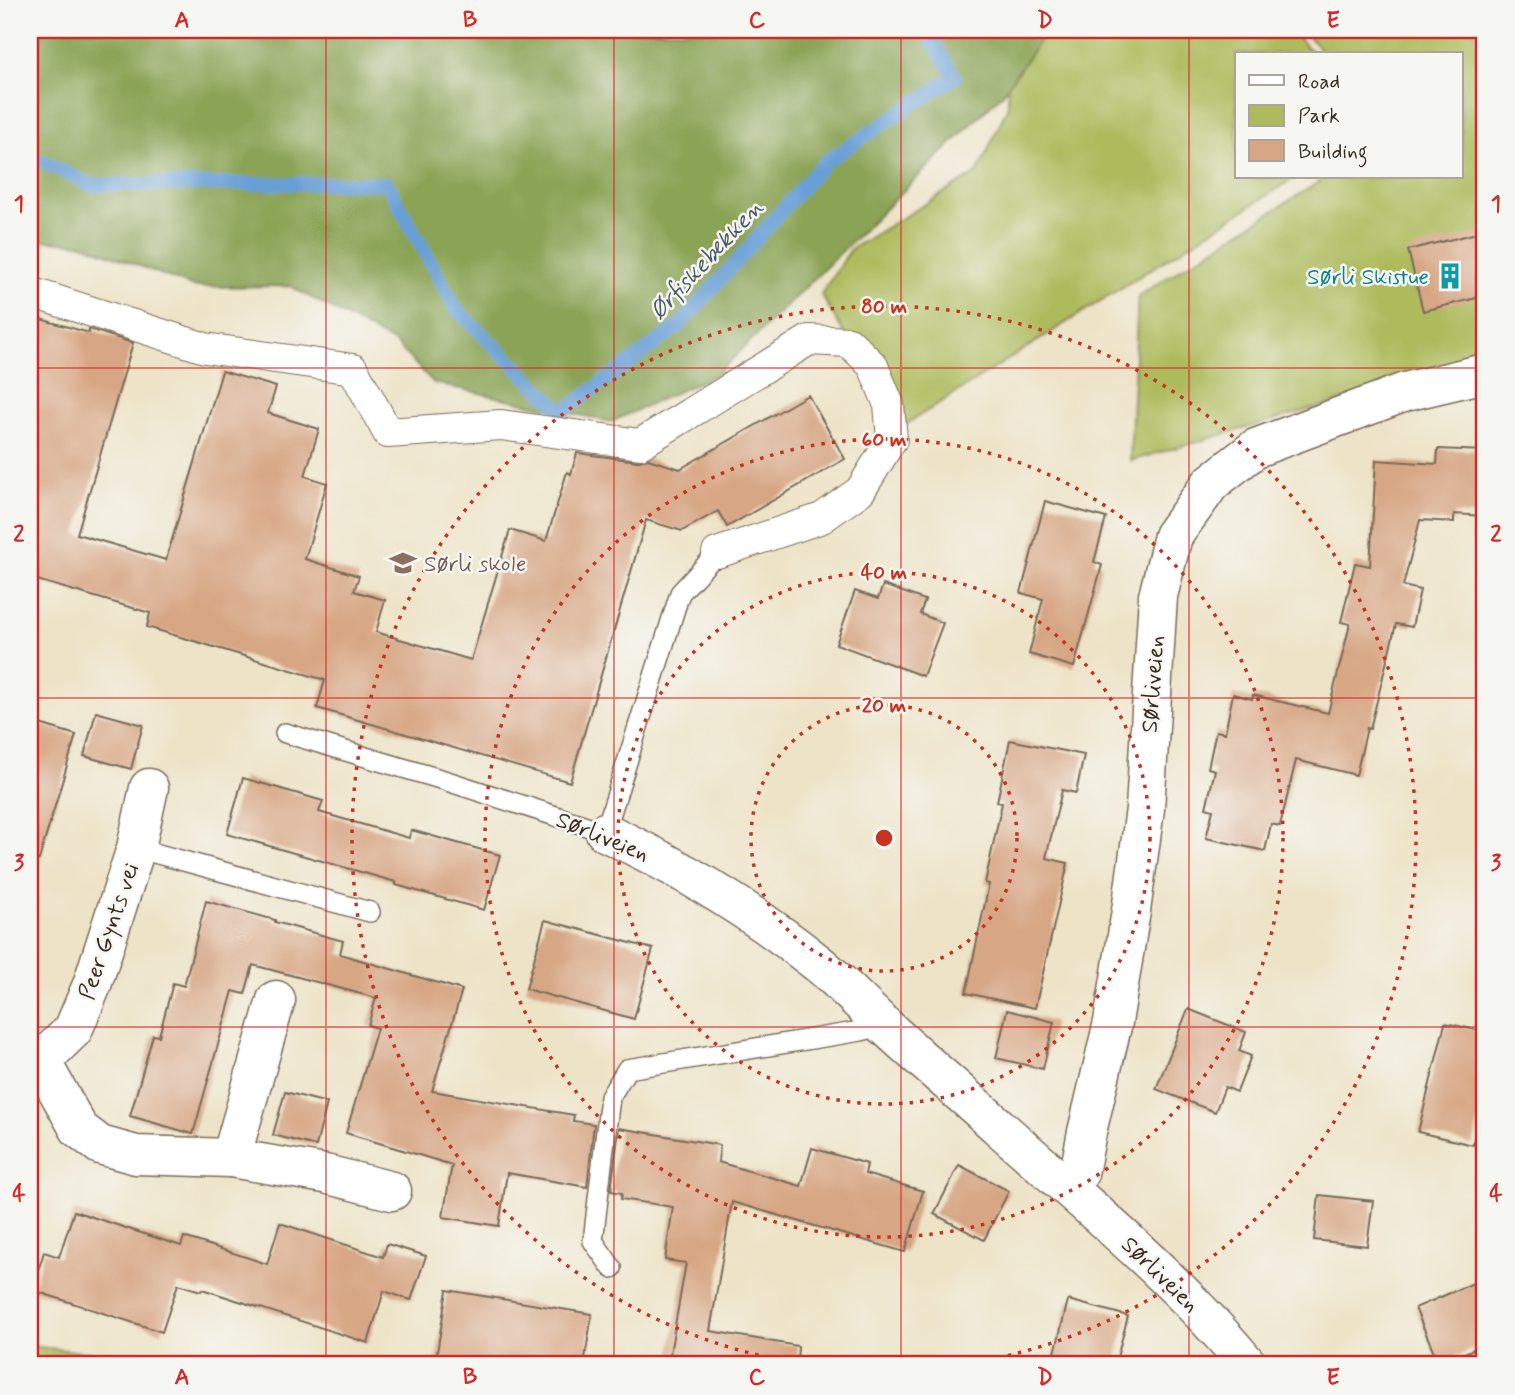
<svg xmlns="http://www.w3.org/2000/svg" width="1515" height="1395" font-family="Mynerve,sans-serif">
	<style>
		.green { fill: #aebb5d; stroke: #74723e; stroke-width: 2 }
		.forest { fill: #8aa354; stroke: #626639; stroke-width: 2 }
		.lines { fill: none; stroke-linecap: round; stroke-linejoin: round }
		.stream { stroke: #689fd6; stroke-width: 14 }
		.building { fill: #d7a684 }
		.service-casing { stroke: #796b59; stroke-width: 22 }
		.pedestrian-casing { stroke: #796b59; stroke-width: 32 }
		.minor-casing { stroke: #796b59; stroke-width: 41 }
		.service { stroke: #fff; stroke-width: 19 }
		.pedestrian { stroke: #fff; stroke-width: 30 }
		.minor { stroke: #fff; stroke-width: 38 }
		.grid { fill: none; stroke: #d62828; stroke-width: 2; stroke-opacity: 0.55 }
		.ring { fill: none; stroke: #c8321e; stroke-width: 3.5; stroke-dasharray: 3.5 7 }
		.labels { text-anchor: middle; stroke-width: 5; stroke-linejoin: round; paint-order: stroke }
		.culture-label { font-size: 23px; fill: #0d838f; stroke: #f6f6f2; text-anchor: end }
		.education-label { font-size: 23px; fill: #785e54; stroke: #f6f6f2; text-anchor: start }
		.street-label { font-size: 23px; fill: #3b2a1e; stroke: #f6f6f2 }
		.water-label { font-size: 24px; font-style: italic; fill: #4d5968; stroke: #f6f6f2 }
		.centre { fill: #c8321e; stroke: #f6f6f2; stroke-width: 3.5 }
		.ring-label { font-size: 21px; text-anchor: middle; font-weight: bold; fill: #c8321e; stroke: #f6f6f2; stroke-width: 5; stroke-linejoin: round; paint-order: stroke }
		.neatline { fill: none; stroke: #d62828; stroke-width: 2.5 }
		.grid-label { font-size: 23px; text-anchor: middle; font-weight: bold; fill: #d62828 }
	</style>
	<rect width="100%" height="100%" fill="#f6f6f2"/>
	<filter id="ink" filterUnits="userSpaceOnUse"><feTurbulence type="fractalNoise" baseFrequency=".0143" numOctaves="2"/><feDisplacementMap in="SourceGraphic" scale="14" xChannelSelector="R" yChannelSelector="G"/><feConvolveMatrix kernelMatrix="1 2 1 2 8 2 1 2 1" color-interpolation-filters="sRGB"/></filter>
	<filter id="wash" filterUnits="userSpaceOnUse"><feTurbulence type="fractalNoise" baseFrequency=".00686" numOctaves="4" result="noise"/><feDisplacementMap in="SourceGraphic" scale="28" xChannelSelector="R" yChannelSelector="G"/><feGaussianBlur stdDeviation="1.57" result="paint"/><feColorMatrix in="noise" values="0 0 0 0 0 0 0 0 0 0 0 0 0 0 0 0 0 1.4 0 .05"/><feComposite in="paint" operator="in"/></filter>
	<g filter="url(#wash)">
		<rect width="100%" height="100%" fill="#ede3c7"/>
		<!-- green -->
		<g class="green">
			<polygon points="1016,30 1291,30 1314,54 1237,54 1237,177 1296,177 900,428 821,294 851,249 978,172 1008,106 1007,36"/>
			<polygon points="1302,30 1485,30 1485,360 1130,461 1138,296 1327,177 1461,177 1461,54 1325,54"/>
			<polygon points="30,1346 197,1365 30,1365"/>
		</g>
		<!-- forest -->
		<polygon class="forest" points="30,30 1047,30 1003,93 717,374 611,422 434,383 395,343 290,286 194,287 83,244 30,239"/>
		<g class="lines">
			<!-- stream -->
			<polyline class="stream" points="30,156 91,185 387,183 457,310 563,412 679,326 825,162 955,77 926,30"/>
		</g>
		<g id="blocks">
			<!-- building -->
			<g class="building">
				<polygon points="1485,231 1485,296 1423,311 1408,250"/>
				<polygon points="30,316 89,333 89,329 133,343 77,534 166,560 222,371 276,387 268,413 319,429 305,476 327,483 305,559 359,576 354,591 385,600 376,632 471,660 510,530 546,541 567,472 571,474 577,453 638,461 648,459 680,469 808,395 845,459 727,527 718,511 682,531 646,520 570,782 317,708 325,680 147,627 150,613 30,578"/>
				<polygon points="1438,449 1485,451 1485,516 1454,514 1454,522 1420,520 1403,586 1420,590 1412,627 1396,624 1370,729 1367,728 1356,775 1296,760 1280,826 1271,824 1265,851 1206,838 1213,810 1206,808 1215,770 1208,768 1216,731 1225,733 1233,694 1252,699 1253,695 1328,713 1350,624 1341,622 1355,563 1370,566 1376,460 1437,464"/>
				<polygon points="1045,501 1106,518 1094,562 1102,565 1074,667 1029,654 1043,599 1021,593"/>
				<polygon points="883,585 925,600 920,614 943,623 923,676 836,644 855,591 878,599"/>
				<polygon points="96,712 143,725 131,769 84,756"/>
				<polygon points="30,721 76,735 39,860 30,858"/>
				<polygon points="1010,740 1084,755 1076,793 1062,790 1046,858 1068,863 1035,1008 966,993 989,884 985,883 1002,803 997,802"/>
				<polygon points="243,778 323,801 319,812 409,838 411,830 500,855 484,910 396,885 396,882 227,834"/>
				<polygon points="206,901 275,920 275,922 343,941 340,954 462,990 432,1091 574,1115 573,1121 594,1124 587,1187 507,1173 499,1226 443,1217 452,1165 346,1133 377,1028 368,1025 376,998 253,965 245,994 233,991 193,1134 130,1116 153,1035 159,1036 173,983 184,986"/>
				<polygon points="545,920 653,949 634,1019 526,989"/>
				<polygon points="1188,1009 1246,1032 1239,1051 1251,1056 1237,1092 1225,1087 1215,1112 1156,1089"/>
				<polygon points="1007,1010 1054,1022 1043,1069 996,1058"/>
				<polygon points="1445,1023 1485,1032 1485,1094 1473,1145 1418,1132"/>
				<polygon points="285,1092 327,1103 316,1146 273,1135"/>
				<polygon points="619,1128 720,1145 718,1162 801,1186 812,1148 867,1164 865,1174 923,1191 905,1252 732,1202 710,1331 798,1346 797,1365 668,1365 686,1263 665,1260 673,1207 621,1199 622,1193 611,1191"/>
				<polygon points="959,1165 1009,1191 984,1240 934,1214"/>
				<polygon points="1319,1195 1373,1201 1367,1246 1314,1240"/>
				<polygon points="74,1211 181,1246 184,1237 267,1264 280,1223 383,1257 387,1244 426,1256 411,1300 384,1291 368,1343 202,1289 201,1291 178,1284 162,1332 32,1290 44,1252 59,1257"/>
				<polygon points="1485,1278 1485,1344 1439,1364 1415,1308"/>
				<polygon points="447,1290 592,1314 584,1365 435,1365"/>
				<polygon points="1068,1300 1128,1316 1115,1365 1052,1365"/>
			</g>
		</g>
	</g>
	<g filter="url(#ink)">
		<use href="#blocks" fill-opacity="0" stroke="#796b59" stroke-width="2"/>
		<g class="lines">
			<!-- service casing -->
			<g class="service-casing">
				<g id="service">
					<polyline points="285,733 447,781 605,832 680,593 717,553"/>
					<polyline points="136,848 370,912"/>
					<polyline points="612,1268 593,1241 610,1097 627,1069 861,1031 884,1025"/>
				</g>
			</g>
			<!-- pedestrian casing -->
			<g class="pedestrian-casing">
				<polyline id="pedestrian" points="30,292 205,348 353,369 388,433 501,425 640,444 809,340 849,342 873,366 889,405 892,439 860,491 822,518 717,553"/>
			</g>
			<!-- minor casing -->
			<g class="minor-casing">
				<g id="minor">
					<path d="M605,832C681,868 754,912 820,965C843,984 863,1006 885,1026C923,1061 962,1094 1000,1128C1085,1204 1175,1277 1248,1365"/>
					<polyline points="41,1061 79,1129 100,1145 136,1155 231,1158 325,1174 392,1191"/>
					<polyline points="30,1062 41,1061 73,1030 92,985 136,848 149,788"/>
					<polyline points="231,1158 276,1000"/>
					<polyline points="1068,1188 1079,1173 1087,1132 1113,1022 1131,911 1145,809 1158,596 1173,536 1211,483 1256,448 1405,392 1485,373"/>
				</g>
			</g>
			<!-- service -->
			<use href="#service" class="service"/>
			<!-- pedestrian -->
			<use href="#pedestrian" class="pedestrian"/>
			<!-- minor -->
			<use href="#minor" class="minor"/>
		</g>
	</g>
	<!-- grid -->
	<path class="grid" d="M326,30V1365M614,30V1365M901,30V1365M1189,30V1365M30,368H1485M30,698H1485M30,1027H1485"/>
	<!-- distance rings -->
	<g class="ring">
		<circle cx="884" cy="838" r="133"/>
		<circle cx="884" cy="838" r="266"/>
		<circle cx="884" cy="838" r="399"/>
		<path d="M810 1365A532 532 0 1 1 958 1365"/>
	</g>
	<!-- icons -->
	<defs>
		<g id="building-bare" transform="scale(2.1)"><path d="M-4-6H4V6H1V3H-1V6H-4ZM-2.5-4.3h1.7v1.8h-1.7ZM.8-4.3h1.7v1.8H.8ZM-2.5-1h1.7V.8h-1.7ZM.8-1h1.7V.8H.8Z" fill="#0f9aa8" stroke="#f6f6f2" stroke-width="2.5" paint-order="stroke"/></g>
		<g id="school-bare" transform="scale(2.1)"><path d="M0-5L7-2L0 1L-7-2ZM-4 1L0 2.5L4 1V4Q0 6-4 4Z" fill="#8d6e63" stroke="#f6f6f2" stroke-width="2.5" paint-order="stroke"/></g>
	</defs>
	<g fill-rule="evenodd">
		<use href="#building-bare" x="1450" y="276"/>
		<use href="#school-bare" x="403" y="563"/>
	</g>
	<g class="labels">
		<!-- culture labels -->
		<g class="culture-label">
			<text x="1429" y="284">Sørli Skistue</text>
		</g>
		<!-- education labels -->
		<g class="education-label">
			<text x="424" y="571">Sørli skole</text>
		</g>
		<!-- street labels -->
		<g class="street-label">
			<text transform="translate(1152 684) rotate(-86)" y="8">Sørliveien</text>
			<text transform="translate(603 836) rotate(22)" y="8">Sørliveien</text>
			<text transform="translate(108 931) rotate(-71)" y="8">Peer Gynts vei</text>
			<text transform="translate(1161 1274) rotate(44)" y="8">Sørliveien</text>
		</g>
		<!-- water labels -->
		<g class="water-label">
			<text transform="translate(706 259) rotate(-47)" y="8">Ørfiskebekken</text>
		</g>
	</g>
	<circle cx="884" cy="838" r="10" class="centre"/>
	<g class="ring-label">
		<text x="884" y="313">80 m</text>
		<text x="884" y="446">60 m</text>
		<text x="884" y="579">40 m</text>
		<text x="884" y="712">20 m</text>
	</g>
	<!-- margin -->
	<rect width="1515" height="1395" fill="none" stroke="#f6f6f2" stroke-width="77"/>
	<!-- legend -->
	<rect x="1235" y="52" width="228" height="126" fill="#f6f6f2" stroke="#aba49d" stroke-width="2"/>
	<rect x="1249" y="75" width="35" height="10" fill="#ffffff" stroke="#aba49d" stroke-width="2"/>
	<text x="1298" y="88" font-size="21" fill="#3b2a1e">Road</text>
	<rect x="1249" y="105" width="35" height="21" fill="#aebb5d" stroke="#aba49d" stroke-width="2"/>
	<text x="1298" y="122" font-size="21" fill="#3b2a1e">Park</text>
	<rect x="1249" y="140" width="35" height="21" fill="#d7a684" stroke="#aba49d" stroke-width="2"/>
	<text x="1298" y="158" font-size="21" fill="#3b2a1e">Building</text>
	<rect x="38" y="38" width="1438" height="1318" class="neatline"/>
	<g class="grid-label">
		<text x="182" y="27">A</text>
		<text x="470" y="27">B</text>
		<text x="757" y="27">C</text>
		<text x="1045" y="27">D</text>
		<text x="1333" y="27">E</text>
		<text x="19" y="211">1</text>
		<text x="1496" y="211">1</text>
		<text x="19" y="541">2</text>
		<text x="1496" y="541">2</text>
		<text x="19" y="870">3</text>
		<text x="1496" y="870">3</text>
		<text x="19" y="1200">4</text>
		<text x="1496" y="1200">4</text>
		<text x="182" y="1384">A</text>
		<text x="470" y="1384">B</text>
		<text x="757" y="1384">C</text>
		<text x="1045" y="1384">D</text>
		<text x="1333" y="1384">E</text>
	</g>
</svg>
